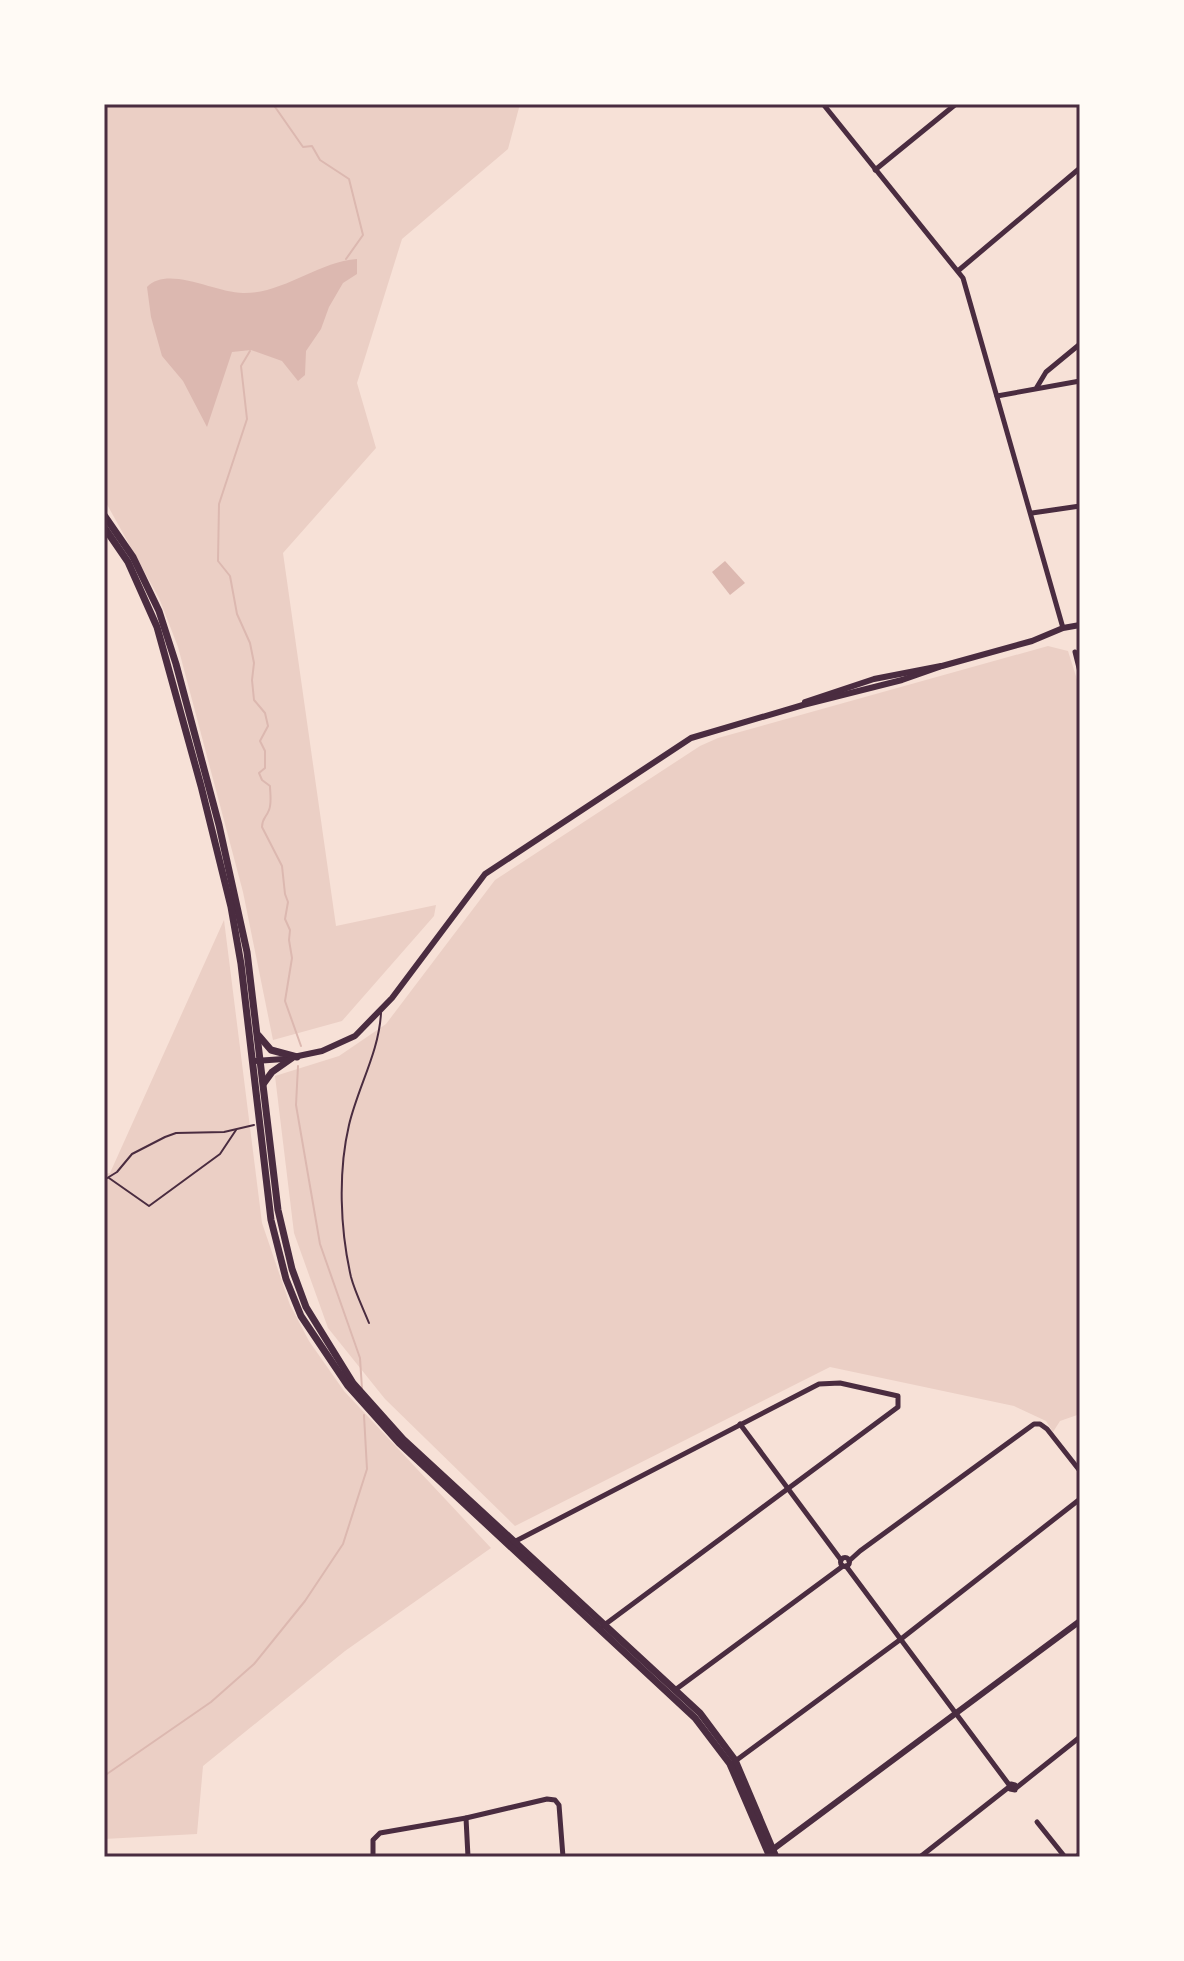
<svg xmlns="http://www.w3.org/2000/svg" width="1184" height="1961" font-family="Jost,sans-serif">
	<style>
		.green { fill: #ebcfc5 }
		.water { fill: #dcb8b0 }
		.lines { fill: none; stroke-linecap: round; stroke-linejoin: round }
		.stream { stroke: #dcb8b0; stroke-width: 2 }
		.path { stroke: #4a2c40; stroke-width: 2 }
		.service { stroke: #4a2c40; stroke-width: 2 }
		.minor { stroke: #4a2c40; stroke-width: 5 }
		.tertiary { stroke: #4a2c40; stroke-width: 6 }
		.primary { stroke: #4a2c40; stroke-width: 7 }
		.neatline { fill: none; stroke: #4a2c40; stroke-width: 3 }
	</style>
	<rect width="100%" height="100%" fill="#f7e1d7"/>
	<!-- green -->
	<g class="green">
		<polygon points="104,104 520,104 508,149 402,239 357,383 376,448 283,553 336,926 436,905 434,916 342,1021 273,1040 243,892 178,647 159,598 104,499"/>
		<polygon points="1048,646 1068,651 1080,689 1080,1414 1060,1421 1053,1432 1046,1421 1014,1406 830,1367 515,1526 385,1399 328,1328 294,1233 275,1076 339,1056 386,1024 495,880 700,746 718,738"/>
		<polygon points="224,920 262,1223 290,1305 309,1341 344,1391 491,1548 345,1651 203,1766 197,1834 104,1839 104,1174 110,1173"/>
	</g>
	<!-- water -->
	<g class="water">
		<path d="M357,259V274L343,283L329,307L321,329L306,351L305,375L298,381L282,361L251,350L232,352L207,427L183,381L162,356L151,317L147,287C168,265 215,293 243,293C283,294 317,262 357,259Z"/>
		<polygon points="725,561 745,583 730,595 712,572"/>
	</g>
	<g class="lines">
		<!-- stream -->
		<g class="stream">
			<polyline points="273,104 303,147 312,146 320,160 349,179 363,235 346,259"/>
			<path d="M250,351L241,366L247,419L219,504L218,561L230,576L237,614L250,643L254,663L252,680L254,700L265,713L268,726L260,741L265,751V768L259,773L262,780L270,786C270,793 272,803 269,810C266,818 262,818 262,827L282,866L285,894L288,902L285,919L290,930L289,940L292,958L285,1001L301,1046"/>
			<polyline points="298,1066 296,1105 320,1244 360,1358 362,1389"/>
			<polyline points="104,1776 211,1702 254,1664 305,1601 343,1544 367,1469 364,1415"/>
		</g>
		<!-- path -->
		<g class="path">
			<polyline points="109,1178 149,1206 220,1154 236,1130"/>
			<polyline points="104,1180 117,1172 132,1154 165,1137 176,1133 224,1132 254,1125"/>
		</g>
		<!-- service -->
		<path class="service" d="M369,1323C363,1308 355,1292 351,1277C340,1229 338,1172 349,1125C358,1087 379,1052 381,1013"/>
		<!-- minor -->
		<g class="minor">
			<polyline points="823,104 963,278 1063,628"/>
			<polyline points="875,170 956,104"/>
			<polyline points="959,270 1080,168"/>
			<polyline points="1037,387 1046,372 1080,344"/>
			<polyline points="997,396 1080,381"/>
			<polyline points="1032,513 1080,506"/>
			<polyline points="1075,652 1080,672"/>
			<polyline points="740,1424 841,1560"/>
			<polyline points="512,1543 819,1384 840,1383 898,1396 898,1407 603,1626"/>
			<circle cx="845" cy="1562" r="4.5"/>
			<polyline points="849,1561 860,1551 1034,1424 1040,1424 1047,1429 1080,1471"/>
			<polyline points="846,1566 1010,1786"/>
			<polyline points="675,1690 843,1566"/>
			<polyline points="734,1762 901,1639 1080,1499"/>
			<polygon points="1011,1784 1015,1785 1015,1790 1010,1789"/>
			<polyline points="1016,1788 1080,1737"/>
			<polyline points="466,1818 468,1857"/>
			<polyline points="1037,1822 1065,1857"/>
			<polyline points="373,1857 373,1840 380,1833 466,1818 547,1799 555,1800 559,1805 563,1857"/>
			<polyline points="920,1857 1009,1787"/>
			<polyline points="1076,1857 1080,1854"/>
		</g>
		<!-- tertiary -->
		<g class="tertiary">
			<polyline points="805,702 874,679 941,666"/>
			<polyline points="255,1061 284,1059 322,1051 355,1036 392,998 485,874 691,738 803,705 902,680 942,666 1032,641 1063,628 1080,625"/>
			<polyline points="772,1850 1080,1621"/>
		</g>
		<!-- primary -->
		<g class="primary">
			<polyline points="104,515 133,557 159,611 176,664 219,825 247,952 278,1210 292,1269 306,1307 353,1383 403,1439 700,1713 735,1760 776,1857"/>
			<polyline points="104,527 128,562 157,627 201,786 231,907 241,964 271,1220 286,1279 301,1316 348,1386 399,1443 695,1718 730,1764 770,1857"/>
			<polyline points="259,1036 271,1050 297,1057"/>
			<polyline points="264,1083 272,1072 292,1058"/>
		</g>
	</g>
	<!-- border -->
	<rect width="1184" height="1961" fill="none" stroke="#fffaf5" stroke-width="212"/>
	<rect x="106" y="106" width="972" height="1749" class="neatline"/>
</svg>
